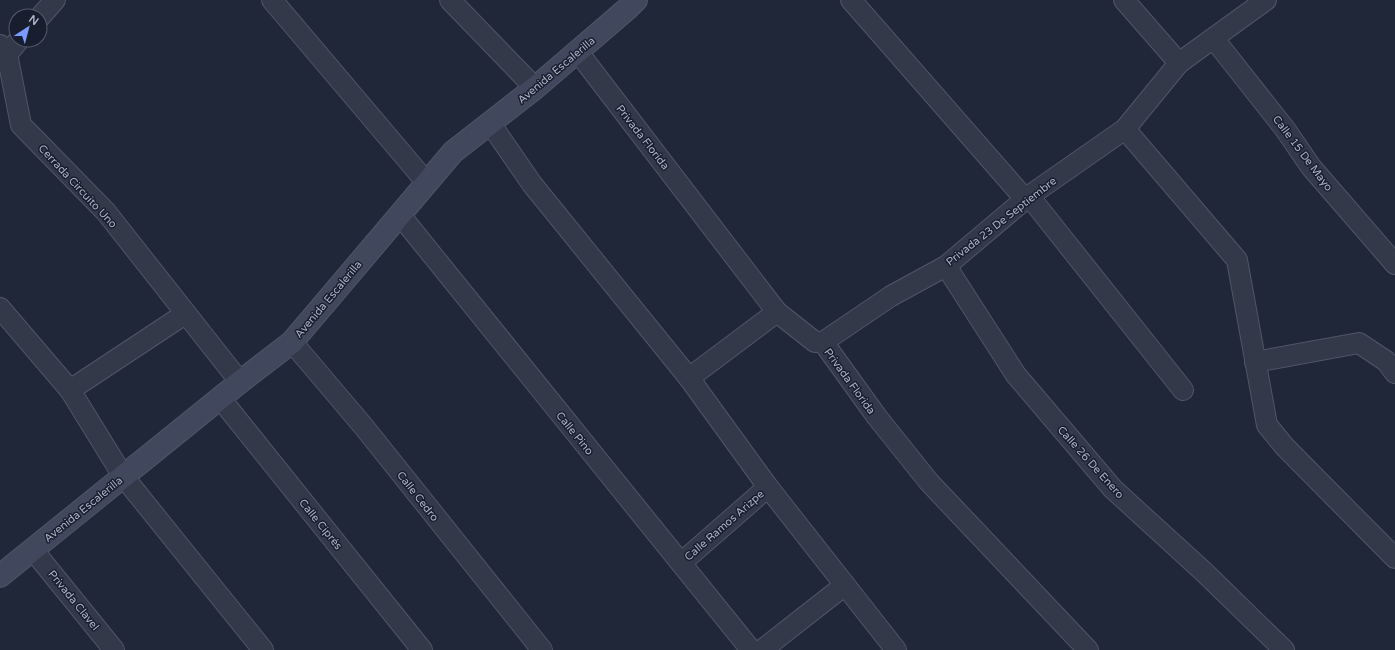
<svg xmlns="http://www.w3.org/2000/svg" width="1395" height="650" font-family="'Varela Round',sans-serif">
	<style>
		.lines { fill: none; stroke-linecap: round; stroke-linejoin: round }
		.street-casing { stroke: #505667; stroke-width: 22 }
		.secondary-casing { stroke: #505667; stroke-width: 24 }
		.street { stroke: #333949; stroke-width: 20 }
		.secondary { stroke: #41475d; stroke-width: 22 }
		.labels { text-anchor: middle; stroke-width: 3; stroke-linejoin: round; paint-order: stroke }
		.street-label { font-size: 11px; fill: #adb3c6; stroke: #181e2e }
	</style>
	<rect width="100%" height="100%" fill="#1f2739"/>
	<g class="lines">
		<!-- street casing -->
		<g class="street-casing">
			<g id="street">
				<polyline points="272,0 427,183"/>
				<polyline points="450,0 535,88"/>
				<polyline points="851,0 1025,199"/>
				<polyline points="1124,0 1179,63"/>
				<polyline points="40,17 55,0"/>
				<polyline points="1214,39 1285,129 1311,167 1395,264"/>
				<polyline points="0,45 7,54 21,125 106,212 240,382"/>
				<polyline points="578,52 777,312 815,342 823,342 877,417 929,482 1088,650"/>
				<polyline points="7,54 19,40"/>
				<polyline points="490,123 532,184 689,378 768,487 896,650"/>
				<polyline points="1125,129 1237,260 1267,425 1285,447 1395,558"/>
				<polyline points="1029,196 1183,390"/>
				<polyline points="400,215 751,650"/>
				<polyline points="946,266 1016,375 1113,489 1204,572 1284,650"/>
				<polyline points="0,308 70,390"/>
				<polyline points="185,314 70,390 123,476 263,650"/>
				<polyline points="292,342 364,427 542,650"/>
				<polyline points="823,342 891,296 946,266 1029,196 1125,129 1179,63 1266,0"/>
				<polyline points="1255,362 1359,343 1386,361 1395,373"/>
				<polyline points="689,378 777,312"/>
				<polyline points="220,398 422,650"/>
				<polyline points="33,550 114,650"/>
				<polyline points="681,563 768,487"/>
				<polyline points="762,650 845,585"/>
			</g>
		</g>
		<!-- secondary casing -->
		<g class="secondary-casing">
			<polyline id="secondary" points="0,576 240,382 292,342 453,152 535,88 627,9 636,0"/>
		</g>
		<!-- street -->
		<use href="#street" class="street"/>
		<!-- secondary -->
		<use href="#secondary" class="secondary"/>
	</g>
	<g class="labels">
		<!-- street labels -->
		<g class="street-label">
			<text transform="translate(556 70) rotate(-40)" y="4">Avenida Escalerilla</text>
			<text transform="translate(643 137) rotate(52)" y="4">Privada Florida</text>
			<text transform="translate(1303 153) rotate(53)" y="4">Calle 15 De Mayo</text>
			<text transform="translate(78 186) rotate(47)" y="4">Cerrada Circuito Uno</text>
			<text transform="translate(1001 221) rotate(-38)" y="4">Privada 23 De Septiembre</text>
			<text transform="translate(328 299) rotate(-50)" y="4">Avenida Escalerilla</text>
			<text transform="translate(850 381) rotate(54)" y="4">Privada Florida</text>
			<text transform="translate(575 433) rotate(51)" y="4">Calle Pino</text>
			<text transform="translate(1091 462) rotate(48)" y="4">Calle 26 De Enero</text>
			<text transform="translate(418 496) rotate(52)" y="4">Calle Cedro</text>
			<text transform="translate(83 509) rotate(-39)" y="4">Avenida Escalerilla</text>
			<text transform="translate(321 524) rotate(51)" y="4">Calle Ciprés</text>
			<text transform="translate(724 525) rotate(-41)" y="4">Calle Ramos Arizpe</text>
			<text transform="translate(74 600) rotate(51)" y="4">Privada Clavel</text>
		</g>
	</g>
	<!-- north arrow -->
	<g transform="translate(28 28) rotate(36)"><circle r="19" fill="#181e2e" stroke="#545a6b"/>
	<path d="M0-3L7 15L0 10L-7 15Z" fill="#7b9bfe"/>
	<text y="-6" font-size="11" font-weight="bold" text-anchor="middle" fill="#adb3c6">N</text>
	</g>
</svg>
